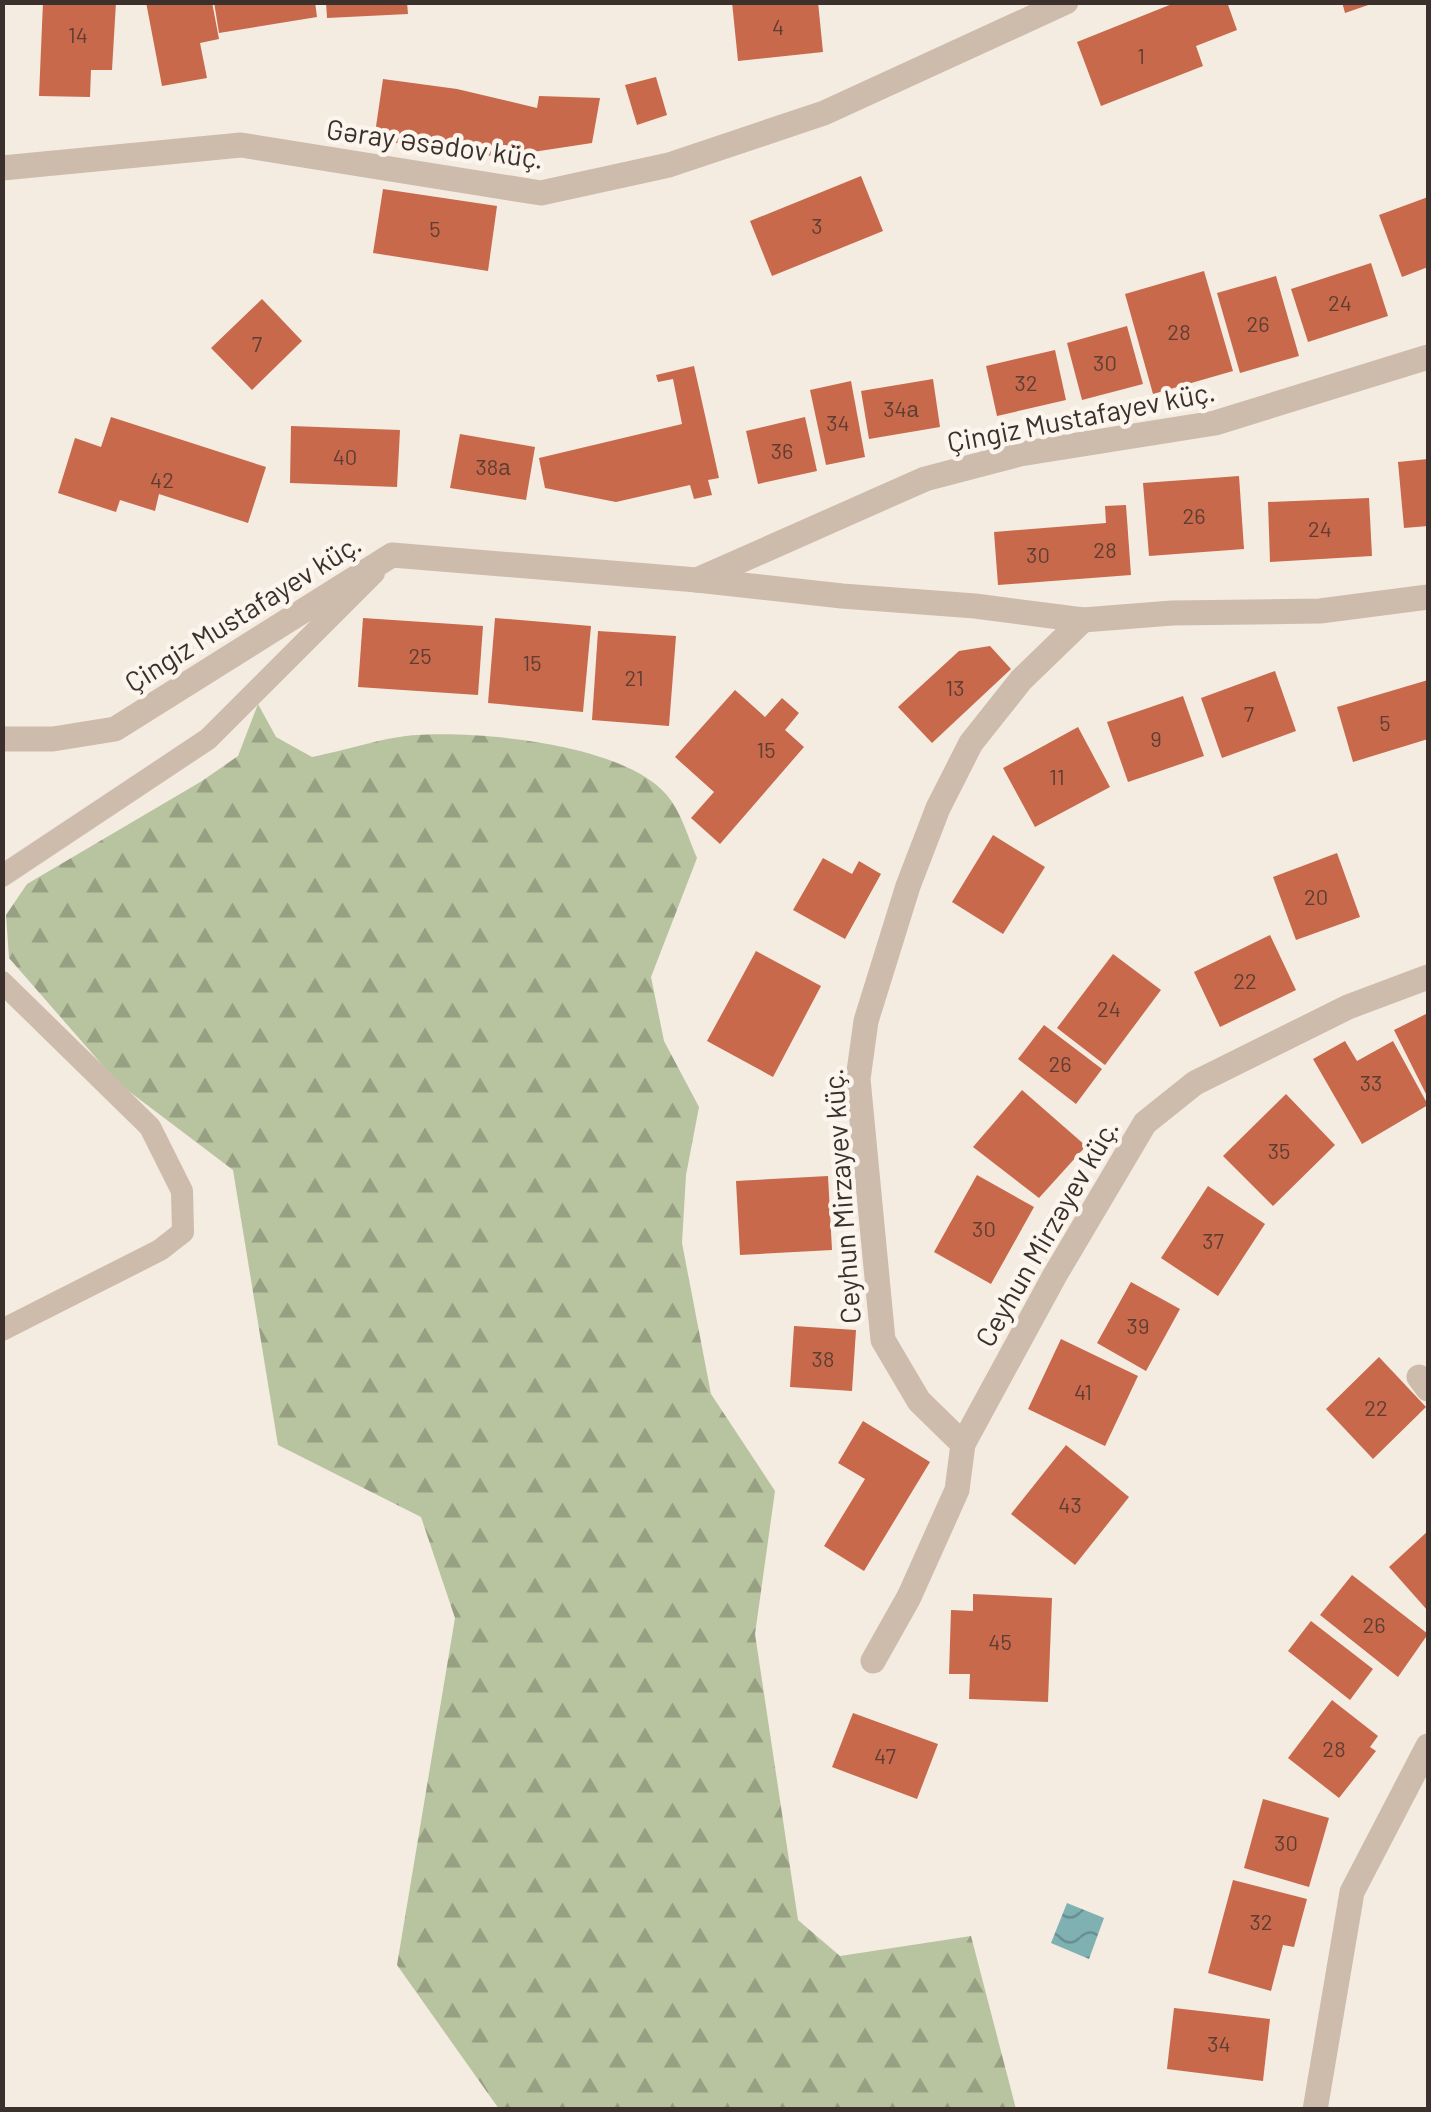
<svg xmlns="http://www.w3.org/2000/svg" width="1431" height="2112" font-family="Barlow,sans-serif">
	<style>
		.forest { fill: url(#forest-firs) }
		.water { fill: url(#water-waves) }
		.building { fill: #c8694b }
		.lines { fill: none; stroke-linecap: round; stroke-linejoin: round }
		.service { stroke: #cdbbac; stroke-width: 22 }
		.minor { stroke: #cdbbac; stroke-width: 25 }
		.labels { text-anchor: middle; stroke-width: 9; stroke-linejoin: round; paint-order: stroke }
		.number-label { font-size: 22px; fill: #5e3e33 }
		.street-label { font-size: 28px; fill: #3b302b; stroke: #fbf5ee }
	</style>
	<defs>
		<pattern id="forest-firs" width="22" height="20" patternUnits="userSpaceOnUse" patternTransform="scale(2.5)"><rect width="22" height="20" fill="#b8c4a0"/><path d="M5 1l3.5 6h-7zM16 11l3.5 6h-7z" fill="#97a083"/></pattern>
		<pattern id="water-waves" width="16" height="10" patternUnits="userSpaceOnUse" patternTransform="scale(2.5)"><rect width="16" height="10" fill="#7fb0b2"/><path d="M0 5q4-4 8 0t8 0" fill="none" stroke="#699091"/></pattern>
	</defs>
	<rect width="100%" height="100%" fill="#f4ebe1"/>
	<!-- forest -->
	<path class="forest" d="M258,704L276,737L312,757C344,751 387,736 418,735C481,731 635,744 672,802C683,818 689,840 697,858L651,977L664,1041L699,1107L686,1175L682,1243L711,1394L775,1491L755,1634L798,1920L840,1956L971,1936L1016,2109H499L397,1965L455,1618L421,1517L278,1445L233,1170L118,1083L9,958L6,915L27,884L202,781L238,756Z"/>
	<!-- water -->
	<polygon class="water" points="1067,1903 1104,1918 1089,1959 1051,1943"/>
	<!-- building -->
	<g class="building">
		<polygon points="43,2 116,2 112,70 91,70 90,97 39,96"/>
		<polygon points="146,2 212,2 219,39 200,43 207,78 162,86"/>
		<polygon points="214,2 315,2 317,17 219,33"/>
		<polygon points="326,2 407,2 408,14 327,18"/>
		<polygon points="732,2 818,2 823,52 738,61"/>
		<polygon points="1177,2 1227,2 1237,30 1196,46 1203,66 1101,106 1077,42"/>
		<polygon points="1342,2 1374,2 1374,3 1345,13"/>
		<polygon points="656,77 667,115 637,125 625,85"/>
		<polygon points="383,79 457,89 537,108 539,96 600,98 592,143 500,157 374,140"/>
		<polygon points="861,176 883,231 772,276 750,221"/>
		<polygon points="383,189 497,206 488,271 373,253"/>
		<polygon points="1428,197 1428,267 1402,277 1379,215"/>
		<polygon points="1371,263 1388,316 1308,342 1291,289"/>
		<polygon points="1204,271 1233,371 1153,394 1125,294"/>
		<polygon points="1276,276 1299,356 1240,373 1217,293"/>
		<polygon points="262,299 302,341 252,390 211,348"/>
		<polygon points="1127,326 1143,384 1082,400 1067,343"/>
		<polygon points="1055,350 1066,400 997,416 986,366"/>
		<polygon points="694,366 719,478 708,480 712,495 694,499 690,485 616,502 545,488 539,458 682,424 673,379 658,382 656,375"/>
		<polygon points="933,379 940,427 869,439 861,391"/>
		<polygon points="851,381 865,457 826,465 810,390"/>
		<polygon points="111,417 266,467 248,523 159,494 155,511 120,500 116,512 58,493 75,438 101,447"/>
		<polygon points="805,417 817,471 758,484 746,431"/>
		<polygon points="291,426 400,430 397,487 290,483"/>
		<polygon points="460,434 535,447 526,500 450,488"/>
		<polygon points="1428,459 1428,526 1404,528 1398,462"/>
		<polygon points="1239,476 1244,549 1149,556 1143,483"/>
		<polygon points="1369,498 1372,556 1270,562 1268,502"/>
		<polygon points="1126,505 1131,575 998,585 994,532 1106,523 1105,506"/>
		<polygon points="363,618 483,626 478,695 358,687"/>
		<polygon points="495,618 591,626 583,712 488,703"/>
		<polygon points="598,631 676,636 669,726 592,720"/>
		<polygon points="990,646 1011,669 932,743 898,707 959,651"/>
		<polygon points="1275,671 1296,731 1222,758 1201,698"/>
		<polygon points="1428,680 1428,739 1353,762 1337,707"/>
		<polygon points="735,690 765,717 782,698 799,713 785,730 804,747 720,844 691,818 714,792 675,757"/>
		<polygon points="1183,696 1204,756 1128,782 1107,722"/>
		<polygon points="1078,727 1110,787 1035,827 1003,768"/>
		<polygon points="993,835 1045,867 1003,934 952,902"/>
		<polygon points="1337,853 1360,917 1296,940 1273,877"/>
		<polygon points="823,858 852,874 859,861 881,874 845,939 793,910"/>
		<polygon points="1270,935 1296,990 1220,1027 1194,972"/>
		<polygon points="756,951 821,986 773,1077 707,1041"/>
		<polygon points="1113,954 1161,990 1105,1065 1057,1028"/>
		<polygon points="1428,1013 1428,1098 1394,1030"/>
		<polygon points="1044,1025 1102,1069 1076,1104 1018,1059"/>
		<polygon points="1345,1041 1357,1061 1393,1041 1428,1105 1362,1144 1313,1059"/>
		<polygon points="1022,1090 1086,1146 1039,1198 973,1147"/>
		<polygon points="1286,1094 1335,1145 1273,1206 1223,1156"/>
		<polygon points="977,1175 1034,1207 991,1284 934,1252"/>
		<polygon points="828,1176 832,1250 740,1255 736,1181"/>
		<polygon points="1208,1186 1265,1224 1218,1296 1161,1258"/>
		<polygon points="1131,1282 1180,1309 1146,1371 1097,1343"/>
		<polygon points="794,1326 856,1330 852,1391 790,1387"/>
		<polygon points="1061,1339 1138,1376 1105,1446 1028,1409"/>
		<polygon points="1379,1357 1426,1407 1373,1459 1326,1409"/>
		<polygon points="863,1421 930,1462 864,1571 824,1546 865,1479 838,1463"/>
		<polygon points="1066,1445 1129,1497 1075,1565 1011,1514"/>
		<polygon points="1428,1531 1428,1611 1389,1567"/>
		<polygon points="1352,1575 1428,1634 1398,1677 1320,1615"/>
		<polygon points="973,1594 1052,1598 1048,1702 969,1699 970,1674 949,1674 951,1610 973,1611"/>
		<polygon points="1311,1621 1373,1669 1350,1700 1288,1651"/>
		<polygon points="1332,1700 1378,1736 1370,1747 1376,1751 1339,1798 1288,1758"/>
		<polygon points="853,1713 938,1744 917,1799 832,1767"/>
		<polygon points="1263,1799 1329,1818 1309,1887 1244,1868"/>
		<polygon points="1233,1880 1307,1899 1294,1947 1283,1945 1271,1991 1208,1973"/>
		<polygon points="1174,2008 1270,2019 1263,2081 1167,2069"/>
	</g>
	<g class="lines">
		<!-- service -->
		<g class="service">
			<polyline points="2,876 208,739 374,573"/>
			<polyline points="2,982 150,1127 182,1191 183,1232 160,1250 2,1330"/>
		</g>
		<!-- minor -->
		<g class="minor">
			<polyline points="2,168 241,145 541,193 669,165 824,113 1066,2"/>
			<polyline points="697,580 842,596 975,606 1083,620 1172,613 1320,611 1428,597"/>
			<polyline points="1083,620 1021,680 971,743 938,808 908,886 866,1021 858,1079 883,1340 919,1401 963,1444 1055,1275 1145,1123 1195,1083 1348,1007 1428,977"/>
			<polyline points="2,739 53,739 115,729 392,555 697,580 925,479 1020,454 1215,423 1428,357"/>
			<polyline points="1419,1377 1428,1389"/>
			<polyline points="873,1661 909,1597 957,1490 963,1444"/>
			<polyline points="1315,2110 1352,1892 1428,1746"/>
		</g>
	</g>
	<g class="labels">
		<!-- number labels -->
		<g class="number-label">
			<text x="778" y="35">4</text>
			<text x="78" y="43">14</text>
			<text x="1141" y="64">1</text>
			<text x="817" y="234">3</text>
			<text x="435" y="237">5</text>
			<text x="1340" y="311">24</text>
			<text x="1258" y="332">26</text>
			<text x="1179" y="340">28</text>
			<text x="257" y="352">7</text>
			<text x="1105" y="371">30</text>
			<text x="1026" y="391">32</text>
			<text x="901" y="417">34а</text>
			<text x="838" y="431">34</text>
			<text x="782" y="459">36</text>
			<text x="345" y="465">40</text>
			<text x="493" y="475">38а</text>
			<text x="162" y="488">42</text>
			<text x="1194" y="524">26</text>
			<text x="1320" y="537">24</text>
			<text x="1105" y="558">28</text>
			<text x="1038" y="563">30</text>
			<text x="420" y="664">25</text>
			<text x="532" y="671">15</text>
			<text x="634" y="686">21</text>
			<text x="955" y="696">13</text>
			<text x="1249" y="722">7</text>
			<text x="1385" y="731">5</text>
			<text x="1156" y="747">9</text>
			<text x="766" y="758">15</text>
			<text x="1057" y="785">11</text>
			<text x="1316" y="905">20</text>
			<text x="1245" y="989">22</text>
			<text x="1109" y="1017">24</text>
			<text x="1060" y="1072">26</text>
			<text x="1371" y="1091">33</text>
			<text x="1279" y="1159">35</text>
			<text x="984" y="1237">30</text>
			<text x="1213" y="1249">37</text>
			<text x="1138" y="1334">39</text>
			<text x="823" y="1367">38</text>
			<text x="1083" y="1400">41</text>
			<text x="1376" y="1416">22</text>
			<text x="1070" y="1513">43</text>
			<text x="1374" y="1633">26</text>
			<text x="1000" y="1650">45</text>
			<text x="1334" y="1757">28</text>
			<text x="885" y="1764">47</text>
			<text x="1286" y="1851">30</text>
			<text x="1261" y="1930">32</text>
			<text x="1219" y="2052">34</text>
		</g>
		<!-- street labels -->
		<g class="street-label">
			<text transform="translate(435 144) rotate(8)" y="10">Gəray Əsədov küç.</text>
			<text transform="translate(1081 417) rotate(-11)" y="10">Çingiz Mustafayev küç.</text>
			<text transform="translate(243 613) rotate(-32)" y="10">Çingiz Mustafayev küç.</text>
			<text transform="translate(842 1196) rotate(-94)" y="10">Ceyhun Mirzayev küç.</text>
			<text transform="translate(1047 1233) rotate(-60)" y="10">Ceyhun Mirzəyev küç.</text>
		</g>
	</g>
	<!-- border -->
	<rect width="1431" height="2112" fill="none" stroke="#3b302b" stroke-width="10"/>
</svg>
